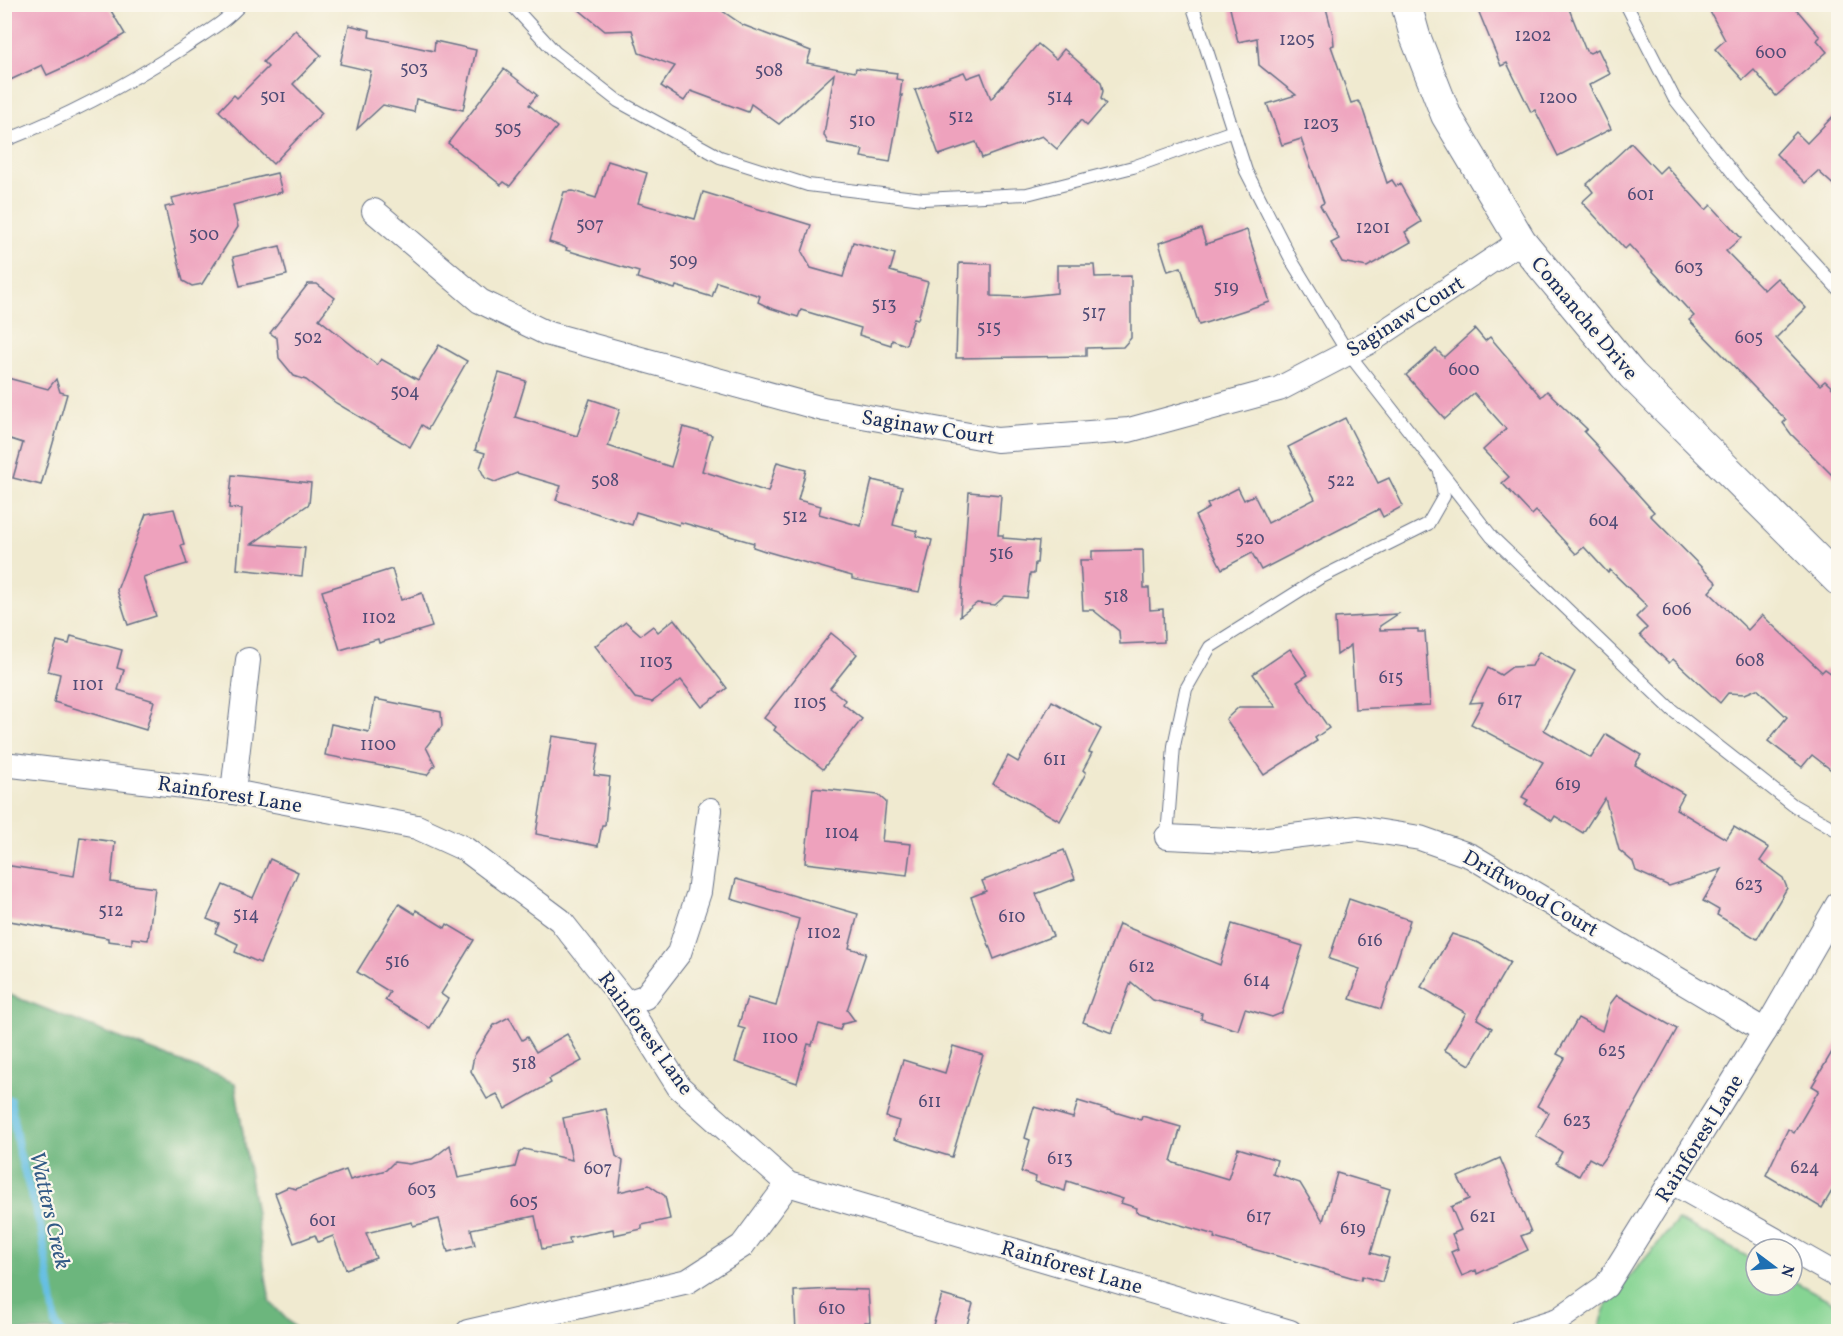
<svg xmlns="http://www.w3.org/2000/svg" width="1843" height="1336" font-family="Vollkorn,serif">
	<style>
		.green { fill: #86d493; stroke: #508278; stroke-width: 1.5 }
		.forest { fill: #6cb67d; stroke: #44726e; stroke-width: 1.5 }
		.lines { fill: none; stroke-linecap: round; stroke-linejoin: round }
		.stream { stroke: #66bfe3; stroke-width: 8 }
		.building { fill: #eea2bd }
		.service-casing { stroke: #667086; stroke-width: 14 }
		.minor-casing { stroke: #667086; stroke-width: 26 }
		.tertiary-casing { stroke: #667086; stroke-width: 32 }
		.service { stroke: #fff; stroke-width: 12 }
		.minor { stroke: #fff; stroke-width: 24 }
		.tertiary { stroke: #fff; stroke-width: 30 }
		.labels { text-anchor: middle; stroke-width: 4.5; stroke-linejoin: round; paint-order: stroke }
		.number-label { font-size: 18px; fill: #504c76 }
		.street-label { font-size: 21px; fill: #1b2f5e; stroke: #fbf7ec }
		.water-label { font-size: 22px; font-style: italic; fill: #325a86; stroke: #fbf7ec }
	</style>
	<rect width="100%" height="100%" fill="#fbf7ec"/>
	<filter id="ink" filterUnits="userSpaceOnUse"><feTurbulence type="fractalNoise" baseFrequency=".0167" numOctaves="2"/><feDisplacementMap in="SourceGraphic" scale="12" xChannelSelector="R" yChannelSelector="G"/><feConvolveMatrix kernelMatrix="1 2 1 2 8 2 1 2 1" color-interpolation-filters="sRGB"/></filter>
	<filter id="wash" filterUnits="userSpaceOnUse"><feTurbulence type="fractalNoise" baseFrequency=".008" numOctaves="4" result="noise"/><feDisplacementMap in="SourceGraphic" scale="24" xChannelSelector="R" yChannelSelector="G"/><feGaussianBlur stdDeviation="1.35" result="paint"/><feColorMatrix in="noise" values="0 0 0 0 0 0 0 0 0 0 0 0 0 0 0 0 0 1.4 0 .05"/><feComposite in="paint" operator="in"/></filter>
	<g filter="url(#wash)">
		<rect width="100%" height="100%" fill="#f0ead0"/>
		<!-- green -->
		<polygon class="green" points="1678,1220 1756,1261 1756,1285 1792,1285 1792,1280 1838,1305 1838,1331 1598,1331 1608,1302"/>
		<!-- forest -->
		<polygon class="forest" points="5,993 235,1083 270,1302 298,1331 5,1331"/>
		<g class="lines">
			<!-- stream -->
			<polyline class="stream" points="4,1100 10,1100 19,1152 42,1232 56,1325 61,1332"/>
		</g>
		<g id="blocks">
			<!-- building -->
			<g class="building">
				<polygon points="4,4 107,4 125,34 89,56 47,75 42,65 4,83"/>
				<polygon points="572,4 712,4 743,25 811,51 807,63 855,72 856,68 897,73 896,79 902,80 900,96 902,95 890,162 861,157 863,150 828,143 824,135 834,74 779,124 751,104 748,112 691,91 684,101 661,86 675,66 639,53 632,30 605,31"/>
				<polygon points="1229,4 1325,4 1333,35 1334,45 1331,46 1351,103 1358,101 1361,104 1387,183 1392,180 1396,186 1400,184 1421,222 1405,232 1411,242 1367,267 1342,262 1331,243 1339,239 1320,205 1324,203 1301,139 1282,145 1267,104 1296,95 1259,65 1257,38 1238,42"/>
				<polygon points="1491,4 1567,4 1586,51 1590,53 1598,49 1610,74 1589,85 1611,129 1558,156 1535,110 1531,112 1507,63 1501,66 1478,10"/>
				<polygon points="1706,4 1792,4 1820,37 1817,40 1827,52 1776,96 1754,70 1743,80 1715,49 1725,40"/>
				<polygon points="349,25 370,30 369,37 434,51 435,41 476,50 463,110 416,99 414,112 383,105 357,129 371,71 340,64"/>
				<polygon points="295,30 321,55 293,84 322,113 273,164 219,111 234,95 237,98 268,67 263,62"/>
				<polygon points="1038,44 1056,59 1064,49 1101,82 1103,91 1101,99 1106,104 1087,126 1081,120 1057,149 1042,136 982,158 976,142 939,155 915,90 964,72 967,78 981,73 991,99"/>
				<polygon points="504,69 537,95 529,105 557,127 510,186 504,182 501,185 448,143"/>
				<polygon points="1839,110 1839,190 1818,171 1805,183 1776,154 1796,132 1807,143"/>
				<polygon points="1631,143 1659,173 1666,166 1706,210 1711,205 1741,238 1726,251 1764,290 1777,278 1806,308 1776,338 1820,385 1825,381 1839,394 1839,482 1791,434 1783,423 1786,420 1689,320 1694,316 1629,245 1625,249 1582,202 1593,192 1587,184"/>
				<polygon points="608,161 647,173 638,203 695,219 703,192 811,225 802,252 811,268 843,277 853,242 895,254 890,271 928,282 918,319 914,318 906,345 892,340 891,345 859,335 861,328 801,310 798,317 770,308 758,302 760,296 717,282 712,297 676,286 675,289 637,278 639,272 566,250 567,248 549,242 564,192 573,191 596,198"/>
				<polygon points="277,173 282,192 233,205 238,227 202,284 192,286 183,281 165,207 174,205 172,198"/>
				<polygon points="1201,229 1206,244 1247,230 1270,302 1199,325 1181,267 1168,271 1159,243"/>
				<polygon points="280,246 287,275 240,286 233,257"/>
				<polygon points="959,263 991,264 991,296 1019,297 1057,293 1057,265 1094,265 1095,277 1131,276 1131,338 1123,347 1086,348 1086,356 956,358"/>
				<polygon points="308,284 317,284 335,298 319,319 377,365 381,359 418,380 439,345 467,361 428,429 422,425 410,447 336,403 306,380 294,376 279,358 277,338 270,333"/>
				<polygon points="1475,329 1485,341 1490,337 1541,397 1547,391 1587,429 1584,432 1599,448 1598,450 1654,512 1650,515 1717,583 1709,592 1748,630 1762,615 1822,672 1825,669 1839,679 1839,776 1812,755 1802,767 1768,741 1787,717 1757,689 1745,694 1728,693 1720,703 1673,659 1669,663 1640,635 1647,628 1636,617 1647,606 1610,570 1608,573 1584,547 1576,554 1536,511 1532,515 1502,483 1509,477 1483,450 1506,429 1474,393 1445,419 1406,375 1436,349 1444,357"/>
				<polygon points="499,373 526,381 515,417 577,436 590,399 620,409 608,446 671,467 683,427 712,435 702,471 768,492 777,462 806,470 798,500 821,506 819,514 861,526 872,480 902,487 893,525 917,531 916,536 932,540 919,592 852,579 852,576 765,551 753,547 754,543 680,522 679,525 636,512 632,525 556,500 561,486 517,473 495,482 485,478 480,468 485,453 475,450"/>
				<polygon points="4,377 48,389 56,379 60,392 67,394 41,485 13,478 23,443 4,437"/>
				<polygon points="1345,418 1378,483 1389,478 1403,506 1383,517 1379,509 1261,570 1252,553 1222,569 1195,516 1209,508 1207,504 1238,488 1244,500 1254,495 1268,523 1315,499 1288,447"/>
				<polygon points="232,475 311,483 309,504 252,544 305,548 302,576 237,569 242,509 229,508"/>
				<polygon points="969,492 1001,495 998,535 1003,535 1003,538 1039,541 1037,563 1035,563 1034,574 1030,574 1027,598 1005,596 995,605 977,603 960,616"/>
				<polygon points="174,509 184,544 181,545 187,564 143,577 156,616 128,625 117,590 146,514"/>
				<polygon points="1143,550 1144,588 1149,588 1150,610 1163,609 1164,642 1120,644 1119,631 1093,610 1083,610 1080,560 1092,560 1092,551"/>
				<polygon points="392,569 401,600 422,593 432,627 379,643 378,639 340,650 322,591"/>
				<polygon points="1398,614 1380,626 1380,630 1418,629 1418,632 1425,632 1430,705 1355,709 1351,645 1337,655 1335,618"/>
				<polygon points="674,619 727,688 702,707 681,680 652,702 635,698 595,646 626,622 641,635 653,626 658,632"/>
				<polygon points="831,633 857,654 830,688 845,700 843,704 862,719 823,769 774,730 776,727 764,718"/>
				<polygon points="71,636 122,650 117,668 124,670 118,690 154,701 146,730 54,702 60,674 48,671 57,641 69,644"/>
				<polygon points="1290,649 1308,675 1297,682 1329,728 1315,738 1317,741 1264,775 1226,719 1239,707 1276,707 1253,674"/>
				<polygon points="1539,652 1575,672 1544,730 1591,758 1606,734 1641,755 1635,765 1684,794 1676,809 1726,839 1734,827 1769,848 1760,861 1783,878 1787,888 1757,939 1717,915 1719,910 1703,901 1722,869 1669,886 1636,871 1633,862 1619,850 1605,798 1583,833 1555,816 1552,821 1525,804 1528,800 1522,797 1543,762 1471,724 1483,702 1470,703 1488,668 1501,675 1512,667 1532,666"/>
				<polygon points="375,699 441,712 442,726 426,747 435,765 427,775 325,755 331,724 369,732"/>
				<polygon points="1052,701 1101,729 1089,752 1092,753 1083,770 1086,773 1060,821 993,784 1008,756 1018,762"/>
				<polygon points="552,736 599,743 594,775 610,777 605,825 602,825 598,846 536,834"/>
				<polygon points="813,788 878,795 886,802 882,841 911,844 907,875 805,863"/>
				<polygon points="80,837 115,842 111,882 155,888 148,940 132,938 132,944 108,941 108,938 4,920 4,865 74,876"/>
				<polygon points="1064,850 1075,879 1036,894 1053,936 994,959 971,897 986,891 982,881"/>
				<polygon points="270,859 298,872 260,963 235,952 238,944 215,933 219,924 207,919 223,885 253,898"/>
				<polygon points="736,879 858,914 849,948 866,953 847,1010 855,1021 842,1024 840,1030 819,1024 812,1045 808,1044 797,1083 735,1062 745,1029 738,1027 747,998 776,1006 799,919 731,899"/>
				<polygon points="1349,899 1410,920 1381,1009 1350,999 1360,969 1329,959"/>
				<polygon points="399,904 415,914 416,910 445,928 447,924 474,940 441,994 448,999 430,1028 385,1000 390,992 357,972"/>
				<polygon points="1119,924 1220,965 1232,924 1303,946 1282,1013 1272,1017 1245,1009 1238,1030 1201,1019 1202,1013 1153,1000 1131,982 1112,1033 1083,1022"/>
				<polygon points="1452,934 1479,943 1510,962 1477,1019 1492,1028 1470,1065 1444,1050 1466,1013 1421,987"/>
				<polygon points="1617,995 1677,1029 1606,1156 1600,1164 1589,1158 1579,1176 1556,1163 1562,1152 1536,1136 1549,1113 1537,1106 1565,1058 1557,1054 1578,1018 1602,1031 1610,1004"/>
				<polygon points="509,1017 522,1040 527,1037 536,1052 567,1034 582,1061 549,1079 551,1083 505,1109 497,1094 487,1099 471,1071 474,1056 494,1025"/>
				<polygon points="1839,1040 1839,1179 1822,1208 1766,1175 1788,1129 1794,1133 1819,1090 1812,1086"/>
				<polygon points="953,1046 983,1055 952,1157 894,1139 899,1121 886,1117 903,1060 945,1073"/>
				<polygon points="1078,1101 1141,1120 1142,1116 1181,1127 1171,1161 1174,1163 1228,1179 1238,1148 1277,1160 1273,1174 1300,1183 1323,1221 1337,1173 1390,1189 1371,1253 1389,1258 1382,1282 1362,1276 1361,1280 1214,1238 1215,1235 1136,1212 1137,1208 1121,1203 1123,1199 1067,1181 1065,1191 1035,1182 1036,1177 1021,1172 1030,1140 1025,1138 1034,1107 1073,1118"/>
				<polygon points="606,1109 616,1156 623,1161 619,1192 649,1185 665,1196 670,1219 642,1225 642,1229 614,1235 613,1229 569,1238 570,1244 542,1249 535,1216 471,1229 475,1245 448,1252 439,1219 413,1226 412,1222 366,1233 376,1258 346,1269 333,1236 318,1242 315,1235 294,1243 275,1193 288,1187 296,1189 346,1170 350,1180 386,1170 394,1162 409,1164 432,1159 450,1145 458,1178 515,1167 519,1153 524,1149 572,1160 563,1118"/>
				<polygon points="1500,1158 1531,1232 1521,1236 1528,1250 1477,1274 1476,1270 1462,1276 1451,1252 1458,1249 1452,1234 1461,1230 1451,1207 1469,1199 1458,1177"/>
				<polygon points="834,1289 868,1290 870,1322 865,1322 865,1332 796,1332 794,1291"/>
				<polygon points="942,1295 973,1304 965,1332 931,1332"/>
			</g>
		</g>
	</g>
	<g filter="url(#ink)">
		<use href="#blocks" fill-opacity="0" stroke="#667086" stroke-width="1.5"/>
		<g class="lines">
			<!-- service casing -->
			<g class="service-casing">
				<g id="service">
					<polyline points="511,4 555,52 618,101 720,157 808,185 923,199 1027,194 1133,167 1233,131"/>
					<polyline points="1192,4 1246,171 1293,263 1348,353 1492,537 1672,710 1793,805 1838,831"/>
					<polyline points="1626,4 1674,98 1740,182 1838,289"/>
					<path d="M4,141C68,116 126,85 183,48C203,34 225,23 241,4"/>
					<polyline points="1167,837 1174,746 1186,689 1210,647 1318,579 1428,524 1444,496 1440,471"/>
				</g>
			</g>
			<!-- minor casing -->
			<g class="minor-casing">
				<g id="minor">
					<polyline points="374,211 480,301 546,333 823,409 997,440 1129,430 1279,389 1369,342 1521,241"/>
					<polyline points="4,764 233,792 417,827 465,849 560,920 626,1003 679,1087 788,1184 1290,1332"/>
					<polyline points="233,792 248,660"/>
					<polyline points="1167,837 1252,841 1357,828 1420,838 1471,856 1765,1031"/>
					<polyline points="626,1003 645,997 679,953 699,892 710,810"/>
					<polyline points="1672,1182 1791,1249"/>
					<polyline points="1792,1250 1838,1276"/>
					<polyline points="468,1332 688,1281 742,1246 788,1184"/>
					<polyline points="1520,1332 1558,1320 1606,1286 1765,1031 1838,904"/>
				</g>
			</g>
			<!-- tertiary casing -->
			<g class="tertiary-casing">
				<polyline id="tertiary" points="1406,4 1415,36 1446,115 1521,241 1632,375 1838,580"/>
			</g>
			<!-- service -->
			<use href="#service" class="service"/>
			<!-- minor -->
			<use href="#minor" class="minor"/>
			<!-- tertiary -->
			<use href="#tertiary" class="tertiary"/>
		</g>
	</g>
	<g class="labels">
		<!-- number labels -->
		<g class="number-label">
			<text x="1533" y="41">1202</text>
			<text x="1297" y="45">1205</text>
			<text x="1771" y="58">600</text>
			<text x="414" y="74">503</text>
			<text x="769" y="76">508</text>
			<text x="273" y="102">501</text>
			<text x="1060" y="102">514</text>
			<text x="1558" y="103">1200</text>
			<text x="961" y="122">512</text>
			<text x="862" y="126">510</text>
			<text x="1321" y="129">1203</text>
			<text x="508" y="134">505</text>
			<text x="1641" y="200">601</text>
			<text x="590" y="230">507</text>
			<text x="1373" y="233">1201</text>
			<text x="204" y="240">500</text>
			<text x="683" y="266">509</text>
			<text x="1689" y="273">603</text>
			<text x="1226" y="293">519</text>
			<text x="884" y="310">513</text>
			<text x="1094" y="318">517</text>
			<text x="989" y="333">515</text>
			<text x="308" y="343">502</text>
			<text x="1749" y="343">605</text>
			<text x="1464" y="375">600</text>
			<text x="405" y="397">504</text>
			<text x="605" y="486">508</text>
			<text x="1341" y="486">522</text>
			<text x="795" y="522">512</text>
			<text x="1604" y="526">604</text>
			<text x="1250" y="544">520</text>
			<text x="1001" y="559">516</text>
			<text x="1116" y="602">518</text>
			<text x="1677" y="615">606</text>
			<text x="379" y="623">1102</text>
			<text x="1750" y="666">608</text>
			<text x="656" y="667">1103</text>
			<text x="1391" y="683">615</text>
			<text x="88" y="690">1101</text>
			<text x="1510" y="705">617</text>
			<text x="810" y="708">1105</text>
			<text x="378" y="750">1100</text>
			<text x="1055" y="765">611</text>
			<text x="1568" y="790">619</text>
			<text x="842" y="838">1104</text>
			<text x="1749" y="890">623</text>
			<text x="111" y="916">512</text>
			<text x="246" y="920">514</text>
			<text x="1012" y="922">610</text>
			<text x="824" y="938">1102</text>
			<text x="1370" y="946">616</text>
			<text x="397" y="967">516</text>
			<text x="1142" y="972">612</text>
			<text x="1257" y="986">614</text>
			<text x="780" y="1043">1100</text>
			<text x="1612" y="1056">625</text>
			<text x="524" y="1069">518</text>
			<text x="930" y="1107">611</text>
			<text x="1577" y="1126">623</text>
			<text x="1060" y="1164">613</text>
			<text x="1805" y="1173">624</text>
			<text x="598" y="1174">607</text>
			<text x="422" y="1195">603</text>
			<text x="524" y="1207">605</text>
			<text x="1259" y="1222">617</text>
			<text x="1483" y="1222">621</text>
			<text x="323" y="1226">601</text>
			<text x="1353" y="1234">619</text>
			<text x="832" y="1314">610</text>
		</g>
		<!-- street labels -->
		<g class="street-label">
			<text transform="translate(1405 316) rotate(-32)" y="7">Saginaw Court</text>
			<text transform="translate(1585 318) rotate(50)" y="7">Comanche Drive</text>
			<text transform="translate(928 427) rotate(9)" y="7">Saginaw Court</text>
			<text transform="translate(230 794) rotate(9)" y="7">Rainforest Lane</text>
			<text transform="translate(1531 893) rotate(30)" y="7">Driftwood Court</text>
			<text transform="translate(646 1033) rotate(54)" y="7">Rainforest Lane</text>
			<text transform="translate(1699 1138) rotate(-58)" y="7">Rainforest Lane</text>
			<text transform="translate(1072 1267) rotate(16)" y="7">Rainforest Lane</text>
		</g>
		<!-- water labels -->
		<g class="water-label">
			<text transform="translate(51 1210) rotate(77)" y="8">Watters Creek</text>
		</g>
	</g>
	<!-- margin -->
	<rect width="1843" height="1336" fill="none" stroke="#fbf7ec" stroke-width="24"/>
	<!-- north arrow -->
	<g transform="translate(1774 1267) rotate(106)"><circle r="28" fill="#fbf7ec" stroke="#a1a7b3" stroke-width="1.5"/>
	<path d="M0-4.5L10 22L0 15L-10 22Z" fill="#1f6fb2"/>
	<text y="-9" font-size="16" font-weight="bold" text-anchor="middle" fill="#1b2f5e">N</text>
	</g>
</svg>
